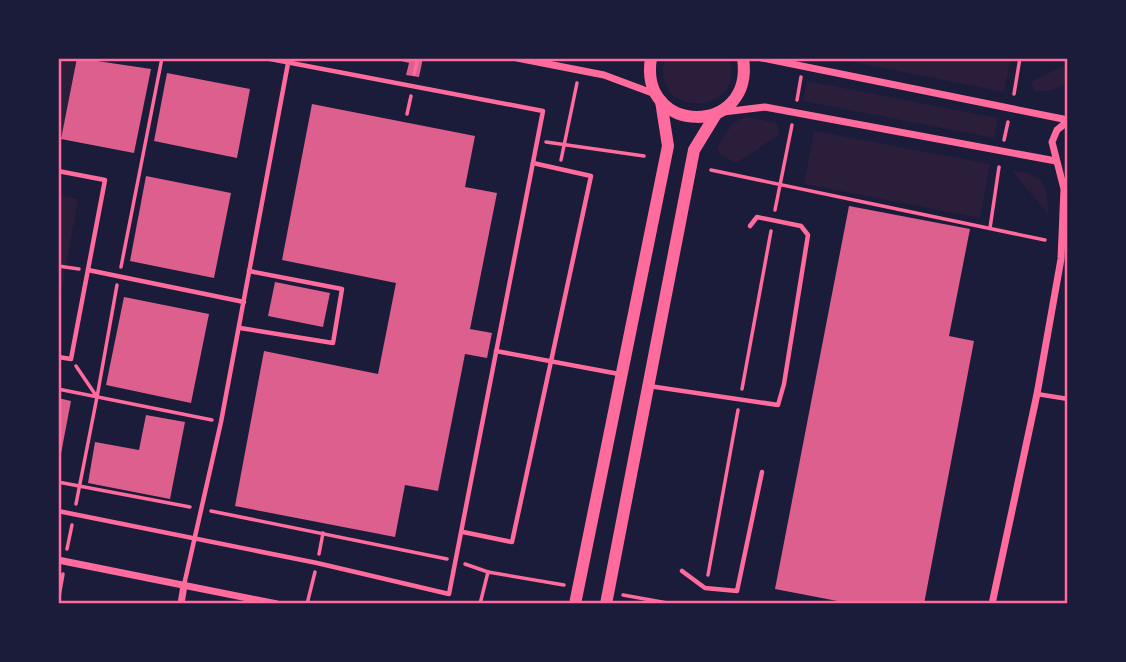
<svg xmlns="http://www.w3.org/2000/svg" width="1126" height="662" font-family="'DejaVu Sans',sans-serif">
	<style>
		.green { fill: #2a1e3b }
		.building { fill: #dd5f8e }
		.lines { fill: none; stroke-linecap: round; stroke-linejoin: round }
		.path { stroke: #ff6b9d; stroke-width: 3.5 }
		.service { stroke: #ff6b9d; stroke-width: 4.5 }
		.minor { stroke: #ff6b9d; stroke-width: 7 }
		.tertiary { stroke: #ff6b9d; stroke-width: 12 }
		.neatline { fill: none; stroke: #ff6b9d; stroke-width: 2.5 }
	</style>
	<rect width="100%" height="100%" fill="#1b1b3a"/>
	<!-- green -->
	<g class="green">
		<polygon points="58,58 77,58 61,139 58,138"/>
		<path d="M665,58H729C750,116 647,121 665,58Z"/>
		<polygon points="833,58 1011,58 1004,92"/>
		<path d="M1068,63V80C1057,90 1049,92 1034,91L1031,82Z"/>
		<polygon points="807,81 998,118 994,138 803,101"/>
		<polygon points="746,117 777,123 779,135 736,163 721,155 717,147 733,123"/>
		<polygon points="814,131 990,164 980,218 804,184"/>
		<path d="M1012,171C1044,173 1048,185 1048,214Z"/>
		<polygon points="58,195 78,199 58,312"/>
	</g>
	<!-- building -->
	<g class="building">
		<polygon points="77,58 151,69 134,153 61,139"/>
		<polygon points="390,58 423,58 419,77 406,75 409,63"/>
		<polygon points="167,73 250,89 237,158 154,141"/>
		<polygon points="312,104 475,136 465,187 497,193 470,329 492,333 487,358 465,354 438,491 405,485 395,537 235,506 264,351 378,374 396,283 282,260"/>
		<polygon points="146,176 231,193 214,278 130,261"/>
		<polygon points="849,206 970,229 949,336 974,341 924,604 853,604 775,589"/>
		<polygon points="275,282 330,293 323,327 268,316"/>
		<polygon points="124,297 209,314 191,403 106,385"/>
		<polygon points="58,398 71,401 59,464 58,464"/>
		<polygon points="146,415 185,422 170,499 88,483 95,442 139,450"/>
	</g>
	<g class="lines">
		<!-- path -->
		<g class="path">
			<polyline points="414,74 418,58"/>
			<polyline points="1014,94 1020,58"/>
			<polyline points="797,100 801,77"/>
			<polyline points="407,114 411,96"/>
			<polyline points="1004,140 1008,122"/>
			<polyline points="546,142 644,156"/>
			<polyline points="561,160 577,83"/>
			<polyline points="711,170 1045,240"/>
			<polyline points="775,210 792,125"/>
			<polyline points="990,228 999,167"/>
			<polyline points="58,266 79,269"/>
			<polyline points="121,267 162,58"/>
			<polyline points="58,389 212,420"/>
			<polyline points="742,389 771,231"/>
			<polyline points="97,397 117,285"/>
			<polyline points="58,482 190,507"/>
			<polyline points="76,504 97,397 76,366"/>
			<polyline points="211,511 447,559"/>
			<polyline points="67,549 72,525"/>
			<polyline points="319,554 323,533"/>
			<polyline points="465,564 488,572"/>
			<polyline points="708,575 738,410"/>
			<polyline points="623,595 673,604"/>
			<polyline points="58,602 63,574"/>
			<polyline points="307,604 315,572"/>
			<polyline points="480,604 488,572 564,585"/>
		</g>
		<!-- service -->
		<g class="service">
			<polyline points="58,171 105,180 71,359 58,357"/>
			<polyline points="88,270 244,302"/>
			<polyline points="240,328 333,343 342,289 249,271"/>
			<polyline points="496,351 619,374"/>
			<polyline points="649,386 778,405 784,384 808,235 801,226 757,217 750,226"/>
			<polyline points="1037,394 1068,399"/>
			<polyline points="58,511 317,563 449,594 543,111 265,58"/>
			<polyline points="463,532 512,542 591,176 533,163"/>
			<polyline points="682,571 705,588 737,591 762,472"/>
			<polyline points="184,585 221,422 289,58"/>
		</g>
		<!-- minor -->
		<g class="minor">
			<polyline points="517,58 604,75 655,94"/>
			<polyline points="762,58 1068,120"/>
			<polyline points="723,112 765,107 1056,161"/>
			<polyline points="58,560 277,604"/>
			<polyline points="181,604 184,585"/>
			<polyline points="992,604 1037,394 1061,259 1064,189 1052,142 1057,130 1068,121"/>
		</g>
		<!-- tertiary -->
		<g class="tertiary">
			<path d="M651,58C638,136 755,137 743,58"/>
			<polyline points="575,604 668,146 661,101"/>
			<polyline points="606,604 694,150 716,114"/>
		</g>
	</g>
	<!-- border -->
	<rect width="1126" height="662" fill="none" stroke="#1b1b3a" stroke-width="119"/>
	<rect x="60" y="60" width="1006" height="542" class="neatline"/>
</svg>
